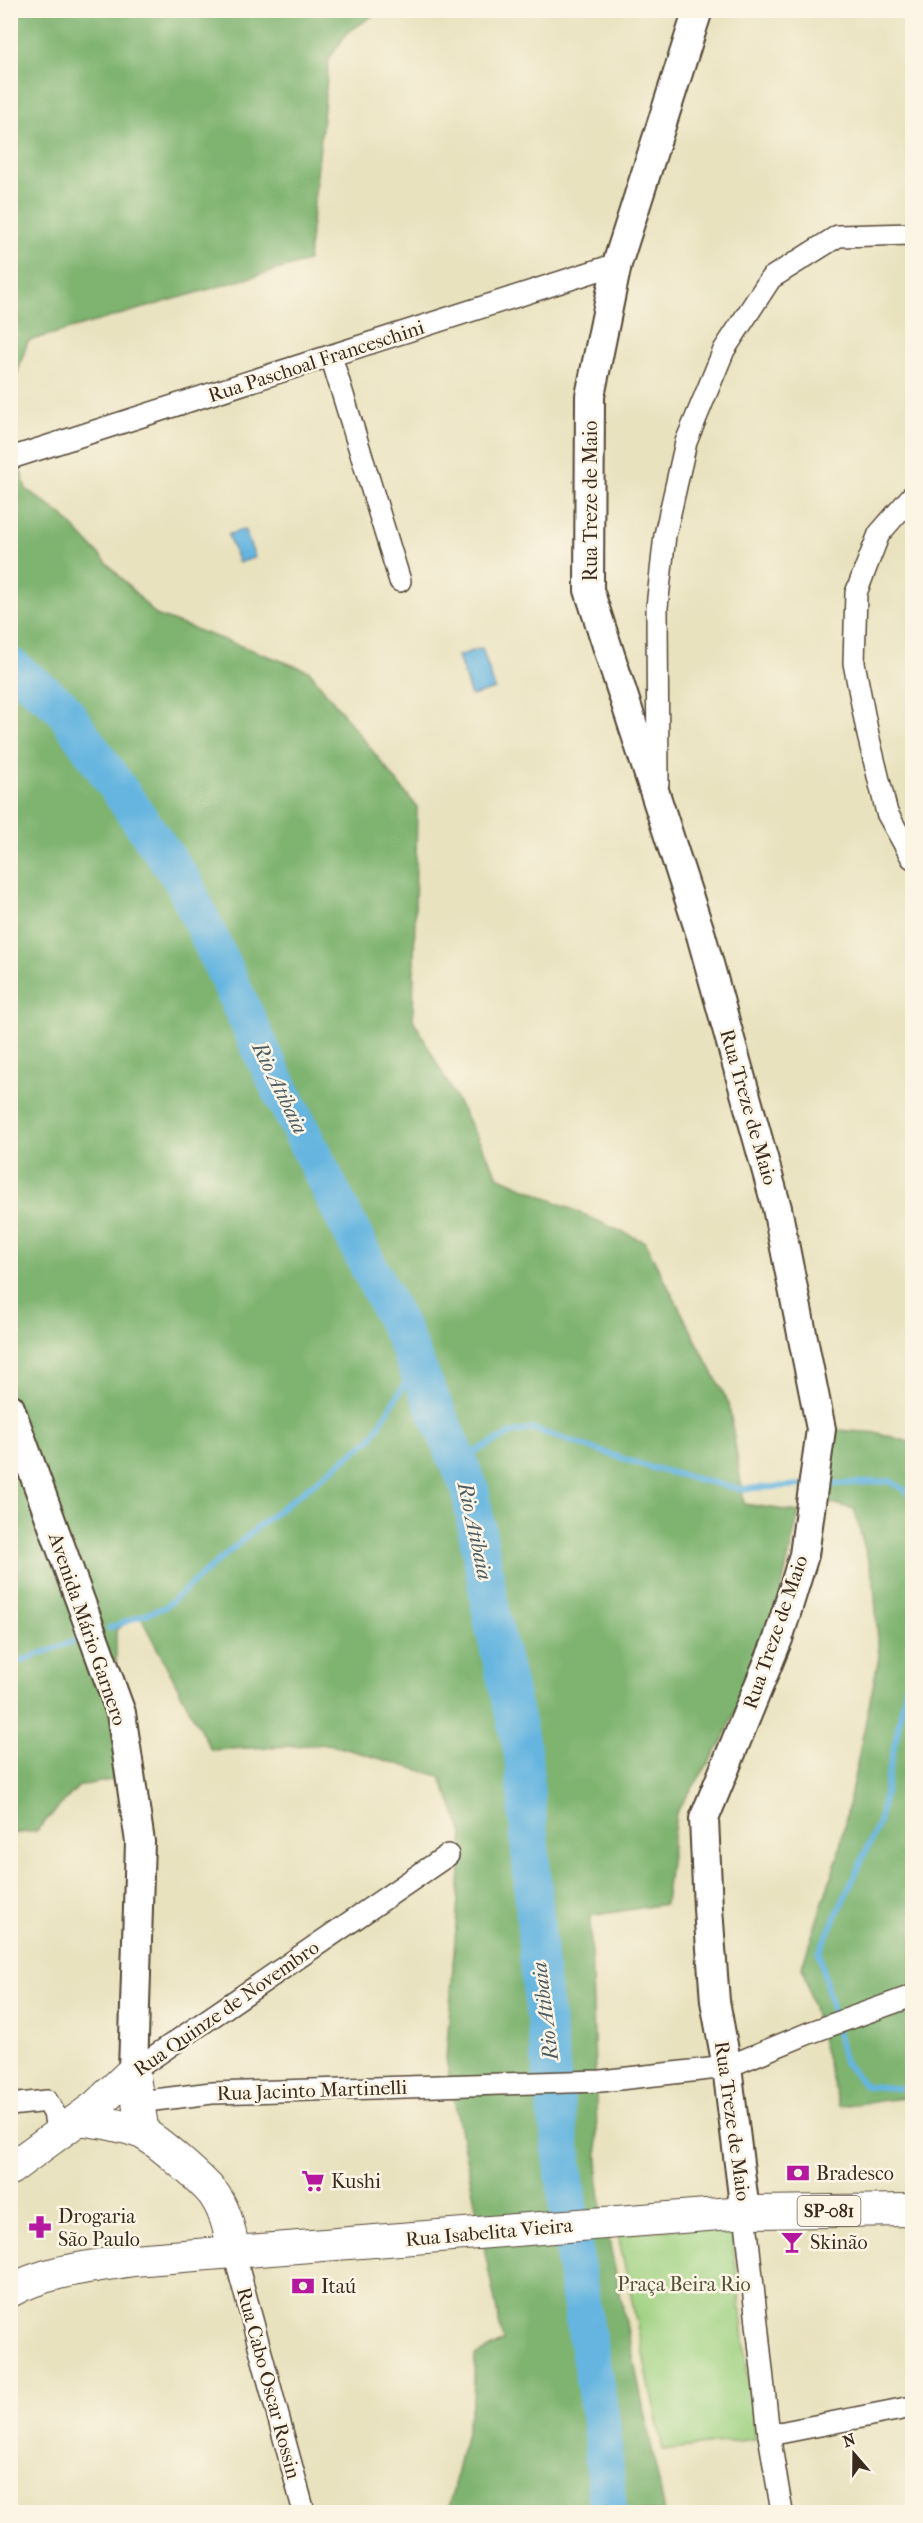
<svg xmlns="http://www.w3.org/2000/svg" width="923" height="2523" font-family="'IM FELL French Canon',serif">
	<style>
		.green { fill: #9ed181; stroke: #6c7e50; stroke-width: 1.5 }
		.forest { fill: #7eb36f; stroke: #5c6e46; stroke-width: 1.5 }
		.water { fill: #65b5e0; stroke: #50707f; stroke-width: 1.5 }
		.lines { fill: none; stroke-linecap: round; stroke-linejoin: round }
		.stream { stroke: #65b5e0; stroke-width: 6 }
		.river { stroke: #65b5e0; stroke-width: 38 }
		.street-casing { stroke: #554636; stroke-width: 24 }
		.secondary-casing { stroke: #554636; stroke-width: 32 }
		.primary-casing { stroke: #554636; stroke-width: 34 }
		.street { stroke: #fff; stroke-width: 21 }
		.secondary { stroke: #fff; stroke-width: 28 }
		.primary { stroke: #fff; stroke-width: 32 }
		.labels { text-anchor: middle; stroke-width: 5; stroke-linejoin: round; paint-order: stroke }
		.shield { fill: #fcf5e5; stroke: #75675a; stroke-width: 1.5 }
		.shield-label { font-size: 18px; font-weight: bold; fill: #3b2a1e }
		.street-label { font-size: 20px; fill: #3b2a1e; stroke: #fcf5e5 }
		.poi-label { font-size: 20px; fill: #3b2a1e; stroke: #fcf5e5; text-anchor: start }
		.park-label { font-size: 20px; fill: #545437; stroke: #fcf5e5 }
		.water-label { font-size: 21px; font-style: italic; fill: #4a5b62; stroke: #fcf5e5 }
	</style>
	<rect width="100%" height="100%" fill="#fcf5e5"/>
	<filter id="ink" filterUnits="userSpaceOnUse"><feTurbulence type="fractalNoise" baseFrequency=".0167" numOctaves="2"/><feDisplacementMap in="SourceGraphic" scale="12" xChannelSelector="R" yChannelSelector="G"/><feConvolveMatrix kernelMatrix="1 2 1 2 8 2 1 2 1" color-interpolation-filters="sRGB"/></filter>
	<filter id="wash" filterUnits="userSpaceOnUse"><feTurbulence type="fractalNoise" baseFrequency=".008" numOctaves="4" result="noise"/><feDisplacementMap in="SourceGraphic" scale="24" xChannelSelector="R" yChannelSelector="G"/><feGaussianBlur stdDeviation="1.35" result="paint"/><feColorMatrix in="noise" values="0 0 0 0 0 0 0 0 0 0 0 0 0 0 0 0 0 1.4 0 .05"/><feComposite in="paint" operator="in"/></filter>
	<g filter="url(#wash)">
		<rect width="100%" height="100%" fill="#e9e2bf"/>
		<!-- green -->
		<polygon class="green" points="731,2223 755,2439 663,2450 618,2234"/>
		<!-- forest -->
		<g class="forest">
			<polygon points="11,10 380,11 347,33 329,59 308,261 28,341 11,391"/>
			<polygon points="10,434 26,489 62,515 156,615 309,671 417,807 413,1019 498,1176 645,1242 729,1404 744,1504 799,1512 772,1630 721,1744 676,1813 665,1904 590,1916 599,2192 665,2512 448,2512 473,2400 475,2356 503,2341 446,2059 463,1833 440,1776 329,1744 211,1750 139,1614 116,1630 117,1779 79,1786 36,1831 11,1834"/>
			<polygon points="821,1429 879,1433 912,1443 912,2097 839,2106 802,1966 838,1856 879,1657 874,1582 854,1509 822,1501"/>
		</g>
		<!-- water -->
		<g class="water">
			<polygon points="244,529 255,557 239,563 228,535"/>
			<polygon points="482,648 495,689 471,696 458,656"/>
		</g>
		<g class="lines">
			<!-- stream -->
			<g class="stream">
				<polyline points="458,1460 512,1433 533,1429 652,1468 739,1489 805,1485"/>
				<polyline points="821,1485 890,1481 912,1495"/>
				<polyline points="109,1628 165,1607 267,1519 371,1439 416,1365"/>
				<polyline points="912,1657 879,1823 819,1952 844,2062 865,2086 912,2089"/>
				<polyline points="10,1665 74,1641"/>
			</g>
			<!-- river -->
			<polyline class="river" points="10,666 61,706 184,883 269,1067 403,1335 470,1489 493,1623 523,1754 539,1970 577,2277 601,2421 608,2512"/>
		</g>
	</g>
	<g filter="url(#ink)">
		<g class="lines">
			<!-- street casing -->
			<g class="street-casing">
				<g id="street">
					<polyline points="331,356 400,581"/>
					<polyline points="14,457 617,264"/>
					<polyline points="912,496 879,534 856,593 854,663 868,735 887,813 912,858"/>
					<polyline points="658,783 657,607 665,535 686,442 724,350 771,278 838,236 912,234"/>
					<polyline points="133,2071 448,1855"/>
					<polyline points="138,2102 212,2093 601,2081 727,2067 809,2033 912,1996"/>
					<polyline points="10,2105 47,2101 54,2113 58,2134"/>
					<polyline points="745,2212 769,2435 782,2512"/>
					<polyline points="234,2253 304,2512"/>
					<polyline points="769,2435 912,2407"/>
				</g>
			</g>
			<!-- secondary casing -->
			<g class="secondary-casing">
				<g id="secondary">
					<polyline points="698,10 617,264 590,396 589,590 701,935 777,1208 821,1429 804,1555 778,1639 704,1819 708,1909 715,2001 727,2067 745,2212"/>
					<polyline points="10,1408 121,1713 140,1842 133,2071"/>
				</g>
			</g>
			<!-- primary casing -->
			<g class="primary-casing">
				<g id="primary">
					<polyline points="133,2071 143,2133"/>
					<path d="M79,2119C100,2122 122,2125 142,2133C156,2139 207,2184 215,2196C227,2214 230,2233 234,2253"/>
					<polyline points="10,2169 95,2107 133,2071"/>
					<path d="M10,2291C48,2270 92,2267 133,2260L745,2212L912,2210"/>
				</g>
			</g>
			<!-- street -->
			<use href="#street" class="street"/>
			<!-- secondary -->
			<use href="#secondary" class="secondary"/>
			<!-- primary -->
			<use href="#primary" class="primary"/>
		</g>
	</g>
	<!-- icons -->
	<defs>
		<g id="bank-bare" transform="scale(1.8)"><path d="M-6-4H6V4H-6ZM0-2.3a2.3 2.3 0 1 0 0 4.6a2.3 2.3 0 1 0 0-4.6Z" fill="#b5179e" stroke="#fcf5e5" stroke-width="2.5" paint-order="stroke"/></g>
		<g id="supermarket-bare" transform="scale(1.8)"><path d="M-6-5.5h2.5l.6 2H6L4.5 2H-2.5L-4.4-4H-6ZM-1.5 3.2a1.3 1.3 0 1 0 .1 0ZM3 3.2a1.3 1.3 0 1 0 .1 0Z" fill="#b5179e" stroke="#fcf5e5" stroke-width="2.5" paint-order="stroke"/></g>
		<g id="pharmacy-bare" transform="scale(1.8)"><path d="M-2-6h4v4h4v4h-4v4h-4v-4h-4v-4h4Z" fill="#b5179e" stroke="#fcf5e5" stroke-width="2.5" paint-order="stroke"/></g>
		<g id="bar-bare" transform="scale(1.8)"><path d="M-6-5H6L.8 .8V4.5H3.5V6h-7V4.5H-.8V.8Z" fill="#b5179e" stroke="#fcf5e5" stroke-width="2.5" paint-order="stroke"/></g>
	</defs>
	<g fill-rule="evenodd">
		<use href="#bank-bare" x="798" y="2173"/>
		<use href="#supermarket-bare" x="313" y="2181"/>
		<use href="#pharmacy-bare" x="40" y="2227"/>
		<use href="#bar-bare" x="792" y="2242"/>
		<use href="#bank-bare" x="303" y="2286"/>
	</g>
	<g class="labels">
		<!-- shield labels -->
		<rect class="shield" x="797.5" y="2196" width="63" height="30" rx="4.5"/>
		<g class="shield-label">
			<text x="829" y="2217">SP-081</text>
		</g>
		<!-- street labels -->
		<g class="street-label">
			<text transform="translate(316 361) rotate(-18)" y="7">Rua Paschoal Franceschini</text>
			<text transform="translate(590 501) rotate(-90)" y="7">Rua Treze de Maio</text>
			<text transform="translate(749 1107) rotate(74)" y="7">Rua Treze de Maio</text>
			<text transform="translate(88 1629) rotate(71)" y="7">Avenida Mário Garnero</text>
			<text transform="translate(775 1632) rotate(-71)" y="7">Rua Treze de Maio</text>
			<text transform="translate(226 2008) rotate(-35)" y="7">Rua Quinze de Novembro</text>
			<text transform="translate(312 2090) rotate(-2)" y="7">Rua Jacinto Martinelli</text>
			<text transform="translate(733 2121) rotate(82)" y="7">Rua Treze de Maio</text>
			<text transform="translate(489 2232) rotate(-5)" y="7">Rua Isabelita Vieira</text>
			<text transform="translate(269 2383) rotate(75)" y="7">Rua Cabo Oscar Rossin</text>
		</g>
		<!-- poi labels -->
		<g class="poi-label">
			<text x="816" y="2180">Bradesco</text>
			<text x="331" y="2188">Kushi</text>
			<text x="58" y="2223">Drogaria<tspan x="58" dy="23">São Paulo</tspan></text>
			<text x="810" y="2249">Skinão</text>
			<text x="321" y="2293">Itaú</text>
		</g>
		<!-- park labels -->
		<g class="park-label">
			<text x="684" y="2291">Praça Beira Rio</text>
		</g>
		<!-- water labels -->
		<g class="water-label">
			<text transform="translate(280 1088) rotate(64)" y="7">Rio Atibaia</text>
			<text transform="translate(475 1531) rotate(78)" y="7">Rio Atibaia</text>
			<text transform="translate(545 2011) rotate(-97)" y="7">Rio Atibaia</text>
		</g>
	</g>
	<!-- margin -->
	<rect width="923" height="2523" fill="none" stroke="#fcf5e5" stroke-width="36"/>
	<!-- north arrow -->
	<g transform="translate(854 2454) rotate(340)" stroke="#fcf5e5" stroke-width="4.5" paint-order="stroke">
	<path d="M0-4.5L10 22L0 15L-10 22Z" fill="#3b2a1e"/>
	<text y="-9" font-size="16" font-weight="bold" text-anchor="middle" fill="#3b2a1e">N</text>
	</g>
</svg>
